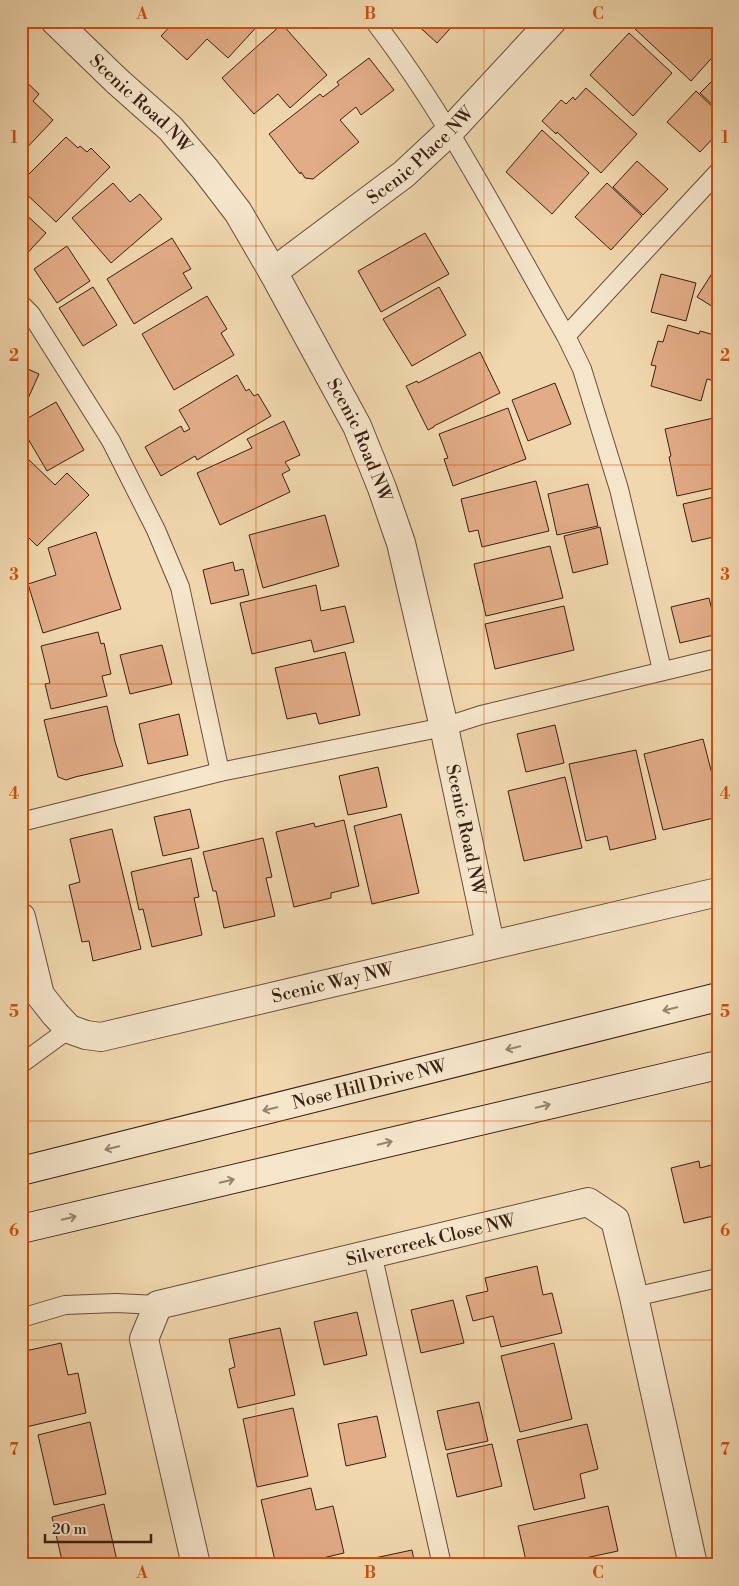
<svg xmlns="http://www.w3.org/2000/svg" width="739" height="1586" font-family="'Libre Bodoni',serif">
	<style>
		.building { fill: #e1ac86; stroke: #392014 }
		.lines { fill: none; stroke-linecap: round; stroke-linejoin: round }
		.service-casing { stroke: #674e3a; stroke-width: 20 }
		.minor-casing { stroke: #674e3a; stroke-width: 30 }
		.secondary-casing { stroke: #392014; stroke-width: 30 }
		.service { stroke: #f5e5ca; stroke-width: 18 }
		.minor { stroke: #f5e5ca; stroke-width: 28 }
		.secondary { stroke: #f5e5ca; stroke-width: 28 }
		.oneway { stroke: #97826f }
		.grid { fill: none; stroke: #ce500d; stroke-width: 1; stroke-opacity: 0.55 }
		.labels { text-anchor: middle; stroke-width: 4; stroke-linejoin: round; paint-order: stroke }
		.street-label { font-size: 18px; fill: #392014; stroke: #f5e5ca }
		.neatline { fill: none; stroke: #ce500d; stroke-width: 2 }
		.grid-label { font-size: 16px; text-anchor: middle; font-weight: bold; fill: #ce500d }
	</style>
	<rect width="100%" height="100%" fill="#f0d7ad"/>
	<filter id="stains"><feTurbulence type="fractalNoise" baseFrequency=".004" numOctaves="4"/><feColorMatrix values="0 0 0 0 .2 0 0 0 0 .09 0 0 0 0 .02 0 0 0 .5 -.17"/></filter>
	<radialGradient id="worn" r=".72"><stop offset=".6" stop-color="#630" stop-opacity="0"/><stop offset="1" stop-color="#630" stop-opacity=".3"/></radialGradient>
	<!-- building -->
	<g class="building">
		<polygon points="175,21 262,21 228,58 207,39 187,60 161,36"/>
		<polygon points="413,21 457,21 437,43"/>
		<polygon points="641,21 705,21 718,33 718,51 691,81 634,28"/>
		<polygon points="282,24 327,75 290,108 278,94 254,114 222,78"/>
		<polygon points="629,33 672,73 633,116 590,75"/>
		<polygon points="369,58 394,90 361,115 356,107 340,120 359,142 313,179 305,178 301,172 300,174 269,134 320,94 323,97 339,85 337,82"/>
		<polygon points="718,75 718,110 700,93"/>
		<polygon points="21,77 39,94 33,101 53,120 21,154"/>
		<polygon points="586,88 637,134 601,173 557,132 556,134 542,121 561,100 566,104 573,97 575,100"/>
		<polygon points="696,91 718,112 718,133 700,152 667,122"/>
		<polygon points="542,130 589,173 552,214 506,172"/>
		<polygon points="66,137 78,148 80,146 87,152 91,148 110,167 56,222 21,189 21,182"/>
		<polygon points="637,161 668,189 643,215 613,187"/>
		<polygon points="113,183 130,202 140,194 162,219 111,263 72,218"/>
		<polygon points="607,183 642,216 611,250 575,217"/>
		<polygon points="23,212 46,233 21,260 21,213"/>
		<polygon points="425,233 449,274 381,312 358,271"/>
		<polygon points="172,238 191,269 183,273 192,288 134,324 107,279"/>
		<polygon points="67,246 90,281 57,303 34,269"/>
		<polygon points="718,264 718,310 697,297"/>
		<polygon points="661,274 696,283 686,321 651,312"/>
		<polygon points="93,287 117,325 83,346 59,308"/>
		<polygon points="439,287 466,335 412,366 383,319"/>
		<polygon points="207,296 227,329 221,333 234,355 174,390 142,334"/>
		<polygon points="668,325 699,334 700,331 718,336 718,382 707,379 701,401 651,386 656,366 651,365 654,355 658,341 663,342"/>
		<polygon points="480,352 500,393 434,426 434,427 428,430 406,386 417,381 418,383"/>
		<polygon points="21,366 39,374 22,412 21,412"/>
		<polygon points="237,375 246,391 249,389 254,396 258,394 271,416 197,460 195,456 161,476 145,447 181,426 184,432 190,429 179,410"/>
		<polygon points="555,383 571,424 528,441 512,400"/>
		<polygon points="56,402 84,450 47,471 21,427 21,422"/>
		<polygon points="508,408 526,459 453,486 444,459 448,458 439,434"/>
		<polygon points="718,417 718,487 677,496 669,457 671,456 665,429"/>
		<polygon points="284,421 300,455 285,462 290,470 282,474 290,492 220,525 197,473 252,448 247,439"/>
		<polygon points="25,456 55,485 67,473 89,495 37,546 22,531 21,532 21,460"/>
		<polygon points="536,481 549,531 482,547 478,530 469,532 461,499"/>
		<polygon points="588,484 598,526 557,535 548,494"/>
		<polygon points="718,496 718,536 692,542 683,504"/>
		<polygon points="325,515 339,566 263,588 249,535"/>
		<polygon points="600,527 608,564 573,573 564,536"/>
		<polygon points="96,532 121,609 43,633 28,584 56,575 48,548"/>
		<polygon points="550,546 563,598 486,616 474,564"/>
		<polygon points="233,562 235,571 243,569 249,595 211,604 203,570"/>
		<polygon points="316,585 321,611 345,606 354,642 314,652 311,640 252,654 240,603"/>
		<polygon points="709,598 718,634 680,643 671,607"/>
		<polygon points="564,606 574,650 495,669 485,624"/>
		<polygon points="98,632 101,644 104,643 111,674 102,676 107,696 51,709 45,684 50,683 41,646"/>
		<polygon points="162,645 172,684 130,694 120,655"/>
		<polygon points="345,652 360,715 319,724 316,713 287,719 275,668"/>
		<polygon points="107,706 115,742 123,766 75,777 66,780 58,777 44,720"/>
		<polygon points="179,714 188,755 148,764 139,724"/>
		<polygon points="555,725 564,763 526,772 517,734"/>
		<polygon points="703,739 712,774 718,773 718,817 663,830 644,754"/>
		<polygon points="636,750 656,839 610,850 607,836 586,841 569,764"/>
		<polygon points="378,767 387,807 348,815 339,776"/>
		<polygon points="565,777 582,848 524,861 508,791"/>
		<polygon points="190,809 199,848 163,856 154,817"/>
		<polygon points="401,814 419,893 372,904 354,826"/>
		<polygon points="344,820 359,886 331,893 331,898 294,907 276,832 314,823 315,827"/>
		<polygon points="112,829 141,949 93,961 89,941 82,942 69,885 80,882 70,839"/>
		<polygon points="263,838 272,877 266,878 275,916 224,928 216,891 213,891 203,852"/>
		<polygon points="191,858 199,897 194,898 202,935 152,947 143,909 139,910 131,872"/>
		<polygon points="718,1157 718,1215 684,1223 671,1168 699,1161 700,1168 715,1164 713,1158"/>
		<polygon points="537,1266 543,1295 552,1293 562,1333 501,1347 493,1316 473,1321 466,1296 488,1291 485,1278"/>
		<polygon points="453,1300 464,1343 421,1353 411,1310"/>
		<polygon points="357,1312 367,1355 324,1365 314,1322"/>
		<polygon points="280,1328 295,1395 238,1408 229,1369 235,1367 229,1339"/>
		<polygon points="61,1343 68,1375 78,1373 86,1413 26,1427 21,1406 21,1352"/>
		<polygon points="554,1343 572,1419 520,1432 501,1356"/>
		<polygon points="718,1344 718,1366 713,1345"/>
		<polygon points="479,1402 488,1441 446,1450 437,1411"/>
		<polygon points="293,1408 308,1476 257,1487 243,1419"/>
		<polygon points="377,1416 386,1457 346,1466 338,1424"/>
		<polygon points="90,1422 106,1494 54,1505 38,1435"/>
		<polygon points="587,1424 598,1469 580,1474 585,1498 534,1510 517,1440"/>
		<polygon points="492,1444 502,1486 457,1497 447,1454"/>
		<polygon points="311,1488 316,1510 333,1506 344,1553 293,1565 276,1565 261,1500"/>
		<polygon points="104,1504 118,1565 63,1565 52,1517"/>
		<polygon points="608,1506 618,1551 576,1560 577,1565 527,1565 518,1526"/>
		<polygon points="412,1550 415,1565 371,1565 370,1559"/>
	</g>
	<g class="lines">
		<!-- service casing -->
		<g class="service-casing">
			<g id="service">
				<path d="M374,21C449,119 505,230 566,336L582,369L619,489L662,670"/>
				<polyline points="21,304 31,314 111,441 156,530 180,587 220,772"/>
				<polyline points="566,336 718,172"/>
				<polyline points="21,822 220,772 444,727 481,715 718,658"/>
				<polyline points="21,1064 69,1029"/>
				<polyline points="372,1253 442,1565"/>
				<polyline points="634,1297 718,1278"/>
				<polyline points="21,1318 65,1305 116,1303 158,1305"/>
			</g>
		</g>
		<!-- minor casing -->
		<g class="minor-casing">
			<g id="minor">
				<path id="s1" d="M55,21L117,81L170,128L205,169L238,212L273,272L357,426L382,488L401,543L444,727L490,944"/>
				<path id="s2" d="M273,272L404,174L449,132L552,21"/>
				<path id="s3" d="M21,917L40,995L55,1014L69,1029L86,1035L101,1037L718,892"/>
				<path id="s4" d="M196,1565L144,1339L158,1305L588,1202L615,1220L634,1297L693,1565"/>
			</g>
		</g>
		<!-- secondary casing -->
		<g class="secondary-casing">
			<g id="secondary">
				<path id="s5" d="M21,1171L718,997"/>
				<polyline points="21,1229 718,1065"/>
			</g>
		</g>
		<!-- service -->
		<use href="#service" class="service"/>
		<!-- minor -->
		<use href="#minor" class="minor"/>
		<!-- secondary -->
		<use href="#secondary" class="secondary"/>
	</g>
	<!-- one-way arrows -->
	<defs><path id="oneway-shaft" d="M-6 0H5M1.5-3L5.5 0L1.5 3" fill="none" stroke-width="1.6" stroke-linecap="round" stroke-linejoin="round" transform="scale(1.25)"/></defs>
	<g class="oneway">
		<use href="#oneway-shaft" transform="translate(670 1009) rotate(166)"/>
		<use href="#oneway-shaft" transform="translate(513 1048) rotate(166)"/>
		<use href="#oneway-shaft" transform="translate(543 1106) rotate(-13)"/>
		<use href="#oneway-shaft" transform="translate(270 1109) rotate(166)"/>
		<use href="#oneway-shaft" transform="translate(385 1143) rotate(-13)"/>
		<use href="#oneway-shaft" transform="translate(112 1148) rotate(166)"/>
		<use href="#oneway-shaft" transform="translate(227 1181) rotate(-13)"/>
		<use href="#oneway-shaft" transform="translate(69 1218) rotate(-13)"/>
	</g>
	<!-- grid -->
	<path class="grid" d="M256,21V1565M484,21V1565M21,246H718M21,465H718M21,684H718M21,902H718M21,1121H718M21,1340H718"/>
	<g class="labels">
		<!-- street labels -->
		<g class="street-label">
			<text dy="6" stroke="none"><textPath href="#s1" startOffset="119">Scenic Road NW</textPath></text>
			<text dy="6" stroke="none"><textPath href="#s2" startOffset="188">Scenic Place NW</textPath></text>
			<text dy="6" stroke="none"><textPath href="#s1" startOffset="524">Scenic Road NW</textPath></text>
			<text dy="6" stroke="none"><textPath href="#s1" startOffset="929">Scenic Road NW</textPath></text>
			<text dy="6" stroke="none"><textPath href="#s3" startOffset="396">Scenic Way NW</textPath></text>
			<text dy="6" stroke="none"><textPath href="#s5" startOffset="359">Nose Hill Drive NW</textPath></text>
			<text dy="6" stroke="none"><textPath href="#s4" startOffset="549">Silvercreek Close NW</textPath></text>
		</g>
	</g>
	<!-- margin -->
	<rect width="739" height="1586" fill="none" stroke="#f0d7ad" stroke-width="55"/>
	<!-- scale -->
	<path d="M45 1534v8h106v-8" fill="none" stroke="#392014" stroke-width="2.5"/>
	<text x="52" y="1534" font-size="15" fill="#392014" stroke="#f5e5ca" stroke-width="4" paint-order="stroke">20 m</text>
	<rect x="28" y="28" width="684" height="1530" class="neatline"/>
	<g class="grid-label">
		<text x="142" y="19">A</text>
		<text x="370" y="19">B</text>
		<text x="598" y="19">C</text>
		<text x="14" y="143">1</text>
		<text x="725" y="143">1</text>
		<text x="14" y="361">2</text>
		<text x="725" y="361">2</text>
		<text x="14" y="580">3</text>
		<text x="725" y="580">3</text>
		<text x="14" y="799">4</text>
		<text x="725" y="799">4</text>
		<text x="14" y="1017">5</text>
		<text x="725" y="1017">5</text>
		<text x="14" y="1236">6</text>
		<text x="725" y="1236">6</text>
		<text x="14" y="1455">7</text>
		<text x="725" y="1455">7</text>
		<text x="142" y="1578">A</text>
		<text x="370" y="1578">B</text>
		<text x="598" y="1578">C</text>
	</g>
	<rect width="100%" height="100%" filter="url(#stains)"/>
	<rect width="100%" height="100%" fill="url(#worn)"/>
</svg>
